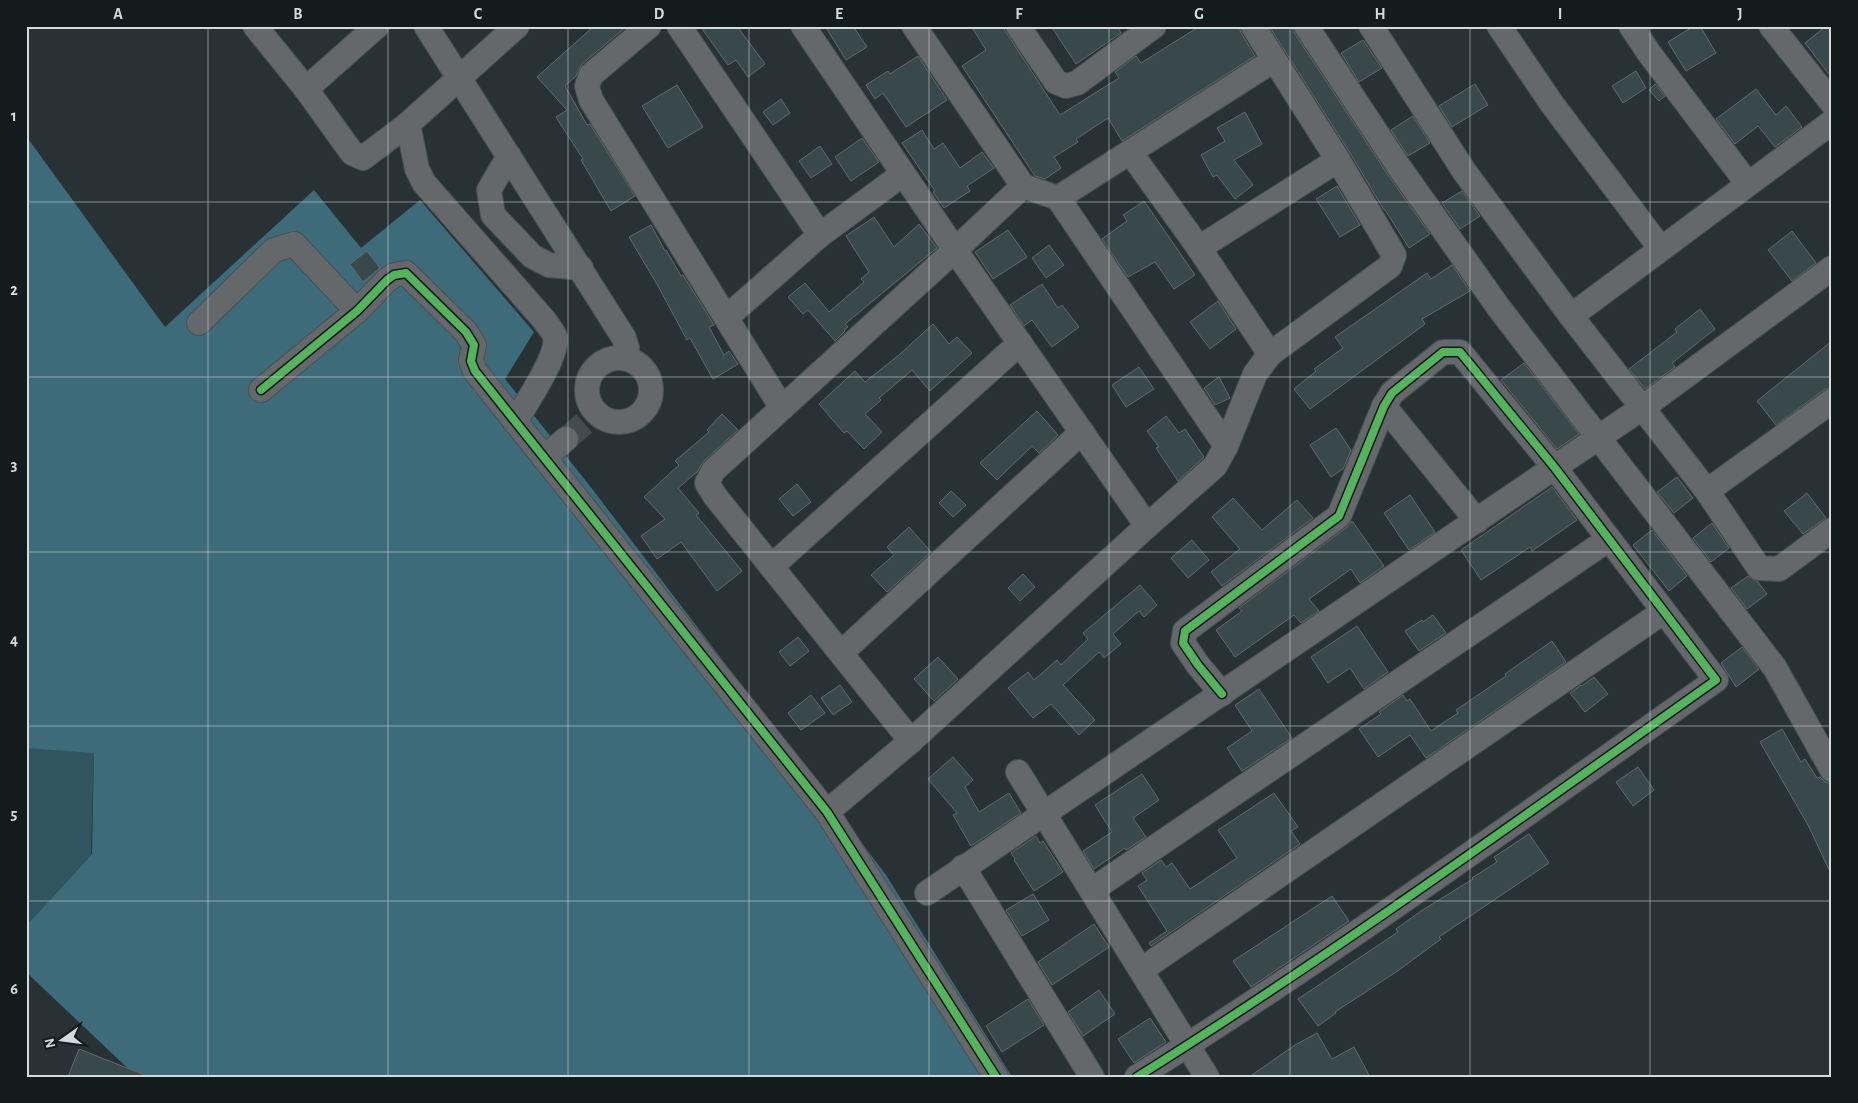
<svg xmlns="http://www.w3.org/2000/svg" width="1858" height="1103" font-family="'Alegreya Sans',sans-serif">
	<style>
		.green { fill: #315560 }
		.forest { fill: #3e6b79 }
		.building { fill: #39484a; stroke: #626b6c }
		.lines { fill: none; stroke-linecap: round; stroke-linejoin: round }
		.street-tunnel { stroke: #424c4f; stroke-width: 24; stroke-dasharray: 24 12; stroke-linecap: butt }
		.street-casing { stroke: #475053; stroke-width: 26 }
		.street { stroke: #65686a; stroke-width: 24 }
		.cycleway-casing { stroke: #131b1d; stroke-width: 11 }
		.cycleway { stroke: #56b35d; stroke-width: 8 }
		.grid { fill: none; stroke: #d2dce0; stroke-width: 1; stroke-opacity: 0.55 }
		.neatline { fill: none; stroke: #d2dce0; stroke-width: 2 }
		.grid-label { font-size: 16px; text-anchor: middle; font-weight: bold; fill: #d2dce0 }
	</style>
	<rect width="100%" height="100%" fill="#283235"/>
	<!-- green -->
	<polygon class="green" points="26,747 94,752 91,855 26,926"/>
	<!-- forest -->
	<polygon class="forest" points="26,136 165,327 314,190 361,248 420,200 534,332 505,379 593,490 886,875 1012,1077 137,1077 26,972 26,926 92,854 94,753 26,748"/>
	<!-- building -->
	<g class="building">
		<polygon points="594,26 627,26 582,64 576,76 565,86 587,125 590,124 635,196 611,211 581,160 583,159 556,117 567,110 537,77"/>
		<polygon points="700,26 737,26 765,64 748,77 736,60 728,65"/>
		<polygon points="825,26 853,26 867,47 846,60"/>
		<polygon points="971,26 1002,26 1060,115 1119,78 1115,72 1136,56 1141,63 1200,26 1239,26 1241,33 1255,56 1122,141 1108,118 1076,139 1078,142 1054,157 1061,168 1045,179 1035,176 962,66 986,50"/>
		<polygon points="1051,26 1117,26 1121,33 1076,64"/>
		<polygon points="1269,26 1292,26 1295,34 1388,175 1430,234 1409,248 1385,210 1384,210 1350,153"/>
		<polygon points="1694,26 1700,26 1716,53 1686,71 1668,42"/>
		<polygon points="1826,26 1832,26 1832,78 1805,43"/>
		<polygon points="1363,40 1382,68 1359,82 1341,53"/>
		<polygon points="918,56 947,100 906,127 883,93 875,99 866,85 888,71 890,74"/>
		<polygon points="1636,71 1646,88 1623,103 1612,86"/>
		<polygon points="1475,84 1488,105 1452,127 1439,106"/>
		<polygon points="1655,84 1665,96 1659,101 1649,90"/>
		<polygon points="677,85 703,127 668,148 642,106"/>
		<polygon points="1756,89 1776,115 1786,106 1802,127 1775,147 1758,126 1735,144 1716,119"/>
		<polygon points="781,99 790,113 773,125 763,112"/>
		<polygon points="1245,112 1262,144 1234,160 1253,185 1235,199 1217,175 1213,177 1201,155 1225,141 1217,128"/>
		<polygon points="1413,116 1430,143 1408,156 1391,130"/>
		<polygon points="922,130 934,149 943,143 960,168 982,152 994,168 967,186 970,191 944,208 933,192 935,191 902,143"/>
		<polygon points="862,138 879,162 851,181 835,157"/>
		<polygon points="820,146 832,164 811,178 799,161"/>
		<polygon points="1337,186 1360,225 1340,237 1316,199"/>
		<polygon points="1462,191 1480,216 1460,229 1442,203"/>
		<polygon points="1144,201 1195,275 1174,289 1155,262 1128,277 1102,239 1127,221 1123,215"/>
		<polygon points="874,217 894,247 919,224 937,248 845,324 848,327 844,330 845,331 835,341 808,310 803,314 788,297 805,283 829,312 864,282 861,279 869,272 846,236"/>
		<polygon points="651,225 665,251 666,250 681,276 683,275 714,325 709,327 724,355 729,351 738,364 713,379 690,338 687,340 658,286 629,237"/>
		<polygon points="1008,230 1027,257 993,279 975,252"/>
		<polygon points="1792,231 1816,263 1792,281 1768,250"/>
		<polygon points="1049,245 1064,265 1046,278 1032,258"/>
		<polygon points="367,251 380,268 363,282 350,264"/>
		<polygon points="1452,265 1470,291 1422,319 1425,324 1310,409 1294,389 1316,371 1314,369 1343,348 1335,337 1427,273 1431,279"/>
		<polygon points="1042,284 1058,308 1062,305 1079,327 1052,347 1032,320 1024,326 1010,305"/>
		<polygon points="1218,301 1236,329 1210,349 1190,322"/>
		<polygon points="1700,309 1715,329 1672,363 1675,367 1645,389 1629,369 1677,332 1675,329"/>
		<polygon points="933,324 949,344 957,337 972,353 930,391 912,370 879,398 881,400 865,414 882,432 864,449 847,431 844,433 819,404 855,371 865,382 899,355"/>
		<polygon points="1832,341 1832,387 1824,390 1776,425 1757,401"/>
		<polygon points="1524,363 1579,434 1557,449 1501,380"/>
		<polygon points="1139,367 1154,389 1126,407 1112,385"/>
		<polygon points="1219,377 1230,398 1215,405 1204,388"/>
		<polygon points="1037,411 1058,435 1039,453 1032,446 997,480 980,463"/>
		<polygon points="722,414 738,430 704,461 697,472 678,488 699,513 696,515 742,571 717,591 681,542 657,559 641,536 665,519 644,497 679,465 675,461 709,432 707,430"/>
		<polygon points="1166,416 1179,433 1185,429 1204,457 1178,481 1156,448 1159,447 1147,431"/>
		<polygon points="1336,428 1351,450 1343,469 1331,477 1310,445"/>
		<polygon points="1677,477 1693,498 1674,513 1657,492"/>
		<polygon points="797,484 811,502 793,516 779,499"/>
		<polygon points="1552,487 1577,520 1532,551 1530,547 1481,580 1461,550"/>
		<polygon points="951,491 966,505 953,517 939,503"/>
		<polygon points="1807,493 1826,518 1803,534 1784,511"/>
		<polygon points="1410,495 1435,532 1409,550 1384,513"/>
		<polygon points="1233,498 1262,530 1297,500 1313,518 1222,586 1211,572 1240,549 1212,517"/>
		<polygon points="1352,521 1384,566 1360,583 1351,569 1309,599 1319,611 1301,623 1294,615 1235,657 1216,630 1242,611 1239,608 1347,527"/>
		<polygon points="1712,523 1729,548 1711,562 1693,538"/>
		<polygon points="909,527 931,552 887,592 871,575 894,555 887,547"/>
		<polygon points="1652,530 1687,576 1669,591 1633,545"/>
		<polygon points="1192,540 1209,560 1188,578 1171,558"/>
		<polygon points="1023,574 1035,587 1020,601 1008,588"/>
		<polygon points="1748,576 1758,582 1767,594 1747,609 1731,588"/>
		<polygon points="1140,585 1157,605 1144,617 1139,611 1113,634 1121,644 1104,658 1099,652 1063,685 1095,720 1079,735 1051,704 1033,718 1008,688 1028,672 1034,680 1057,660 1061,665 1088,639 1083,633"/>
		<polygon points="1433,615 1446,633 1419,651 1405,631 1422,620 1423,622"/>
		<polygon points="1357,626 1388,672 1364,689 1350,668 1328,683 1311,657"/>
		<polygon points="798,637 809,651 790,666 779,652"/>
		<polygon points="1552,641 1566,662 1426,758 1410,735 1378,757 1359,729 1381,714 1379,712 1403,695 1407,701 1410,699 1431,731 1458,713 1456,710 1506,676 1505,674"/>
		<polygon points="1742,647 1759,669 1736,687 1721,663"/>
		<polygon points="938,657 958,679 934,701 914,679"/>
		<polygon points="1594,677 1608,694 1585,712 1570,693 1581,685 1582,686"/>
		<polygon points="840,685 852,702 833,715 821,698"/>
		<polygon points="1259,689 1292,738 1242,771 1227,748 1252,731 1235,705"/>
		<polygon points="811,695 825,713 801,730 788,713"/>
		<polygon points="1782,729 1801,762 1805,759 1817,778 1820,777 1825,782 1832,784 1832,876 1808,825 1760,742"/>
		<polygon points="953,757 973,780 965,787 979,812 1009,793 1021,813 971,846 953,815 957,813 928,779"/>
		<polygon points="1638,767 1654,790 1633,806 1616,782"/>
		<polygon points="1142,774 1159,800 1133,818 1146,837 1126,850 1125,848 1094,869 1083,851 1112,832 1095,805"/>
		<polygon points="1274,793 1298,827 1291,831 1300,844 1151,946 1149,943 1167,931 1138,886 1147,880 1142,873 1161,860 1166,867 1172,863 1190,889 1237,858 1218,830"/>
		<polygon points="1529,834 1549,863 1439,937 1441,939 1399,970 1335,1012 1336,1013 1318,1026 1298,999 1398,932 1396,929 1421,911 1473,879 1472,878 1497,862 1494,857"/>
		<polygon points="1036,836 1040,843 1043,841 1063,872 1034,891 1014,860 1015,859 1011,853"/>
		<polygon points="1033,894 1049,920 1022,936 1006,910"/>
		<polygon points="1332,896 1349,921 1251,987 1233,961"/>
		<polygon points="1094,924 1109,947 1052,985 1038,962"/>
		<polygon points="1099,990 1115,1014 1083,1036 1068,1012"/>
		<polygon points="1028,999 1044,1025 1002,1052 986,1026"/>
		<polygon points="1150,1018 1166,1042 1134,1063 1118,1039"/>
		<polygon points="1317,1033 1332,1059 1354,1047 1370,1077 1249,1077 1295,1045"/>
		<polygon points="79,1049 147,1076 147,1077 68,1077"/>
	</g>
	<g class="lines">
		<!-- street-tunnel -->
		<polyline class="street-tunnel" points="566,439 585,423"/>
		<!-- street casing -->
		<g class="street-casing">
			<g id="street">
				<polyline points="255,26 306,89 352,153 363,158 408,124 517,26"/>
				<polyline points="426,26 624,338 627,348 627,358"/>
				<polyline points="649,26 591,75 587,86 591,100 782,408"/>
				<polyline points="679,26 820,235"/>
				<polyline points="803,26 955,250 1147,526"/>
				<polyline points="914,26 1023,186 1058,198 1226,446"/>
				<polyline points="1018,26 1056,82 1066,86 1077,83 1154,26"/>
				<polyline points="1306,26 1399,167 1499,308 1775,668 1832,770"/>
				<polyline points="1371,26 1464,171 1571,316 1707,491 1759,568 1779,569 1832,530"/>
				<polyline points="1499,26 1552,104 1661,249"/>
				<polyline points="1631,26 1649,53 1748,184"/>
				<polyline points="1771,26 1832,103"/>
				<polyline points="306,89 377,26"/>
				<path d="M408,124L417,169L424,183L545,321C548,326 554,332 555,337C559,355 525,405 515,422"/>
				<polyline points="1130,152 1199,248 1270,354"/>
				<polyline points="509,156 489,190 493,215 532,256 549,265 581,268"/>
				<polyline points="1058,198 1274,60"/>
				<polyline points="1199,248 1338,160"/>
				<polyline points="1571,316 1832,122"/>
				<polyline points="727,317 820,235 903,174"/>
				<polyline points="199,323 274,250 294,244 357,311"/>
				<circle cx="619" cy="390" r="32"/>
				<polyline points="261,390 357,311 387,280 394,275 406,273 466,332 474,345 471,361 475,371 827,812 996,1077"/>
				<polyline points="1384,406 1477,521"/>
				<polyline points="544,458 566,439"/>
				<polyline points="1707,491 1832,401"/>
				<polyline points="772,566 1020,343"/>
				<polyline points="841,653 1082,432"/>
				<polyline points="911,741 715,496 707,483 713,471 955,250 1023,186"/>
				<polyline points="1018,772 1207,1077"/>
				<polyline points="827,812 911,741 1147,526 1215,466 1226,446 1255,374 1270,354 1390,266 1394,255 1338,160 1253,26"/>
				<polyline points="963,867 1092,1077"/>
				<polyline points="1092,890 1609,539"/>
				<polyline points="927,893 1642,408 1832,268"/>
				<polyline points="1141,970 1663,612"/>
				<path d="M1137,1077C1335,953 1525,815 1716,680L1555,468L1460,352H1443L1392,393L1384,406L1339,516L1185,631L1183,643L1198,665L1222,694"/>
			</g>
		</g>
		<!-- street -->
		<use href="#street" class="street"/>
		<!-- cycleway casing -->
		<g class="cycleway-casing">
			<g id="cycleway">
				<polyline points="261,390 357,311 387,280 394,275 406,273 466,332 474,345 471,361 475,371 827,812 996,1077"/>
				<path d="M1137,1077C1335,953 1525,815 1716,680L1555,468L1460,352H1443L1392,393L1384,406L1339,516L1185,631L1183,643L1198,665L1222,694"/>
			</g>
		</g>
		<!-- cycleway -->
		<use href="#cycleway" class="cycleway"/>
	</g>
	<!-- grid -->
	<path class="grid" d="M208,26V1077M388,26V1077M568,26V1077M749,26V1077M929,26V1077M1109,26V1077M1290,26V1077M1470,26V1077M1650,26V1077M26,202H1832M26,377H1832M26,552H1832M26,726H1832M26,901H1832"/>
	<!-- border -->
	<rect width="1858" height="1103" fill="none" stroke="#131b1d" stroke-width="55"/>
	<!-- north arrow -->
	<g transform="translate(62 1040) rotate(256)" stroke="#131b1d" stroke-width="4" paint-order="stroke">
	<path d="M0-4L9 19L0 12L-9 19Z" fill="#d2dce0"/>
	<text y="-8" font-size="14" font-weight="bold" text-anchor="middle" fill="#d2dce0">N</text>
	</g>
	<rect x="28" y="28" width="1802" height="1048" class="neatline"/>
	<g class="grid-label">
		<text x="118" y="19">A</text>
		<text x="298" y="19">B</text>
		<text x="478" y="19">C</text>
		<text x="659" y="19">D</text>
		<text x="839" y="19">E</text>
		<text x="1019" y="19">F</text>
		<text x="1199" y="19">G</text>
		<text x="1380" y="19">H</text>
		<text x="1560" y="19">I</text>
		<text x="1740" y="19">J</text>
		<text x="14" y="121">1</text>
		<text x="14" y="295">2</text>
		<text x="14" y="470">3</text>
		<text x="14" y="645">4</text>
		<text x="14" y="819">5</text>
		<text x="14" y="994">6</text>
	</g>
</svg>
